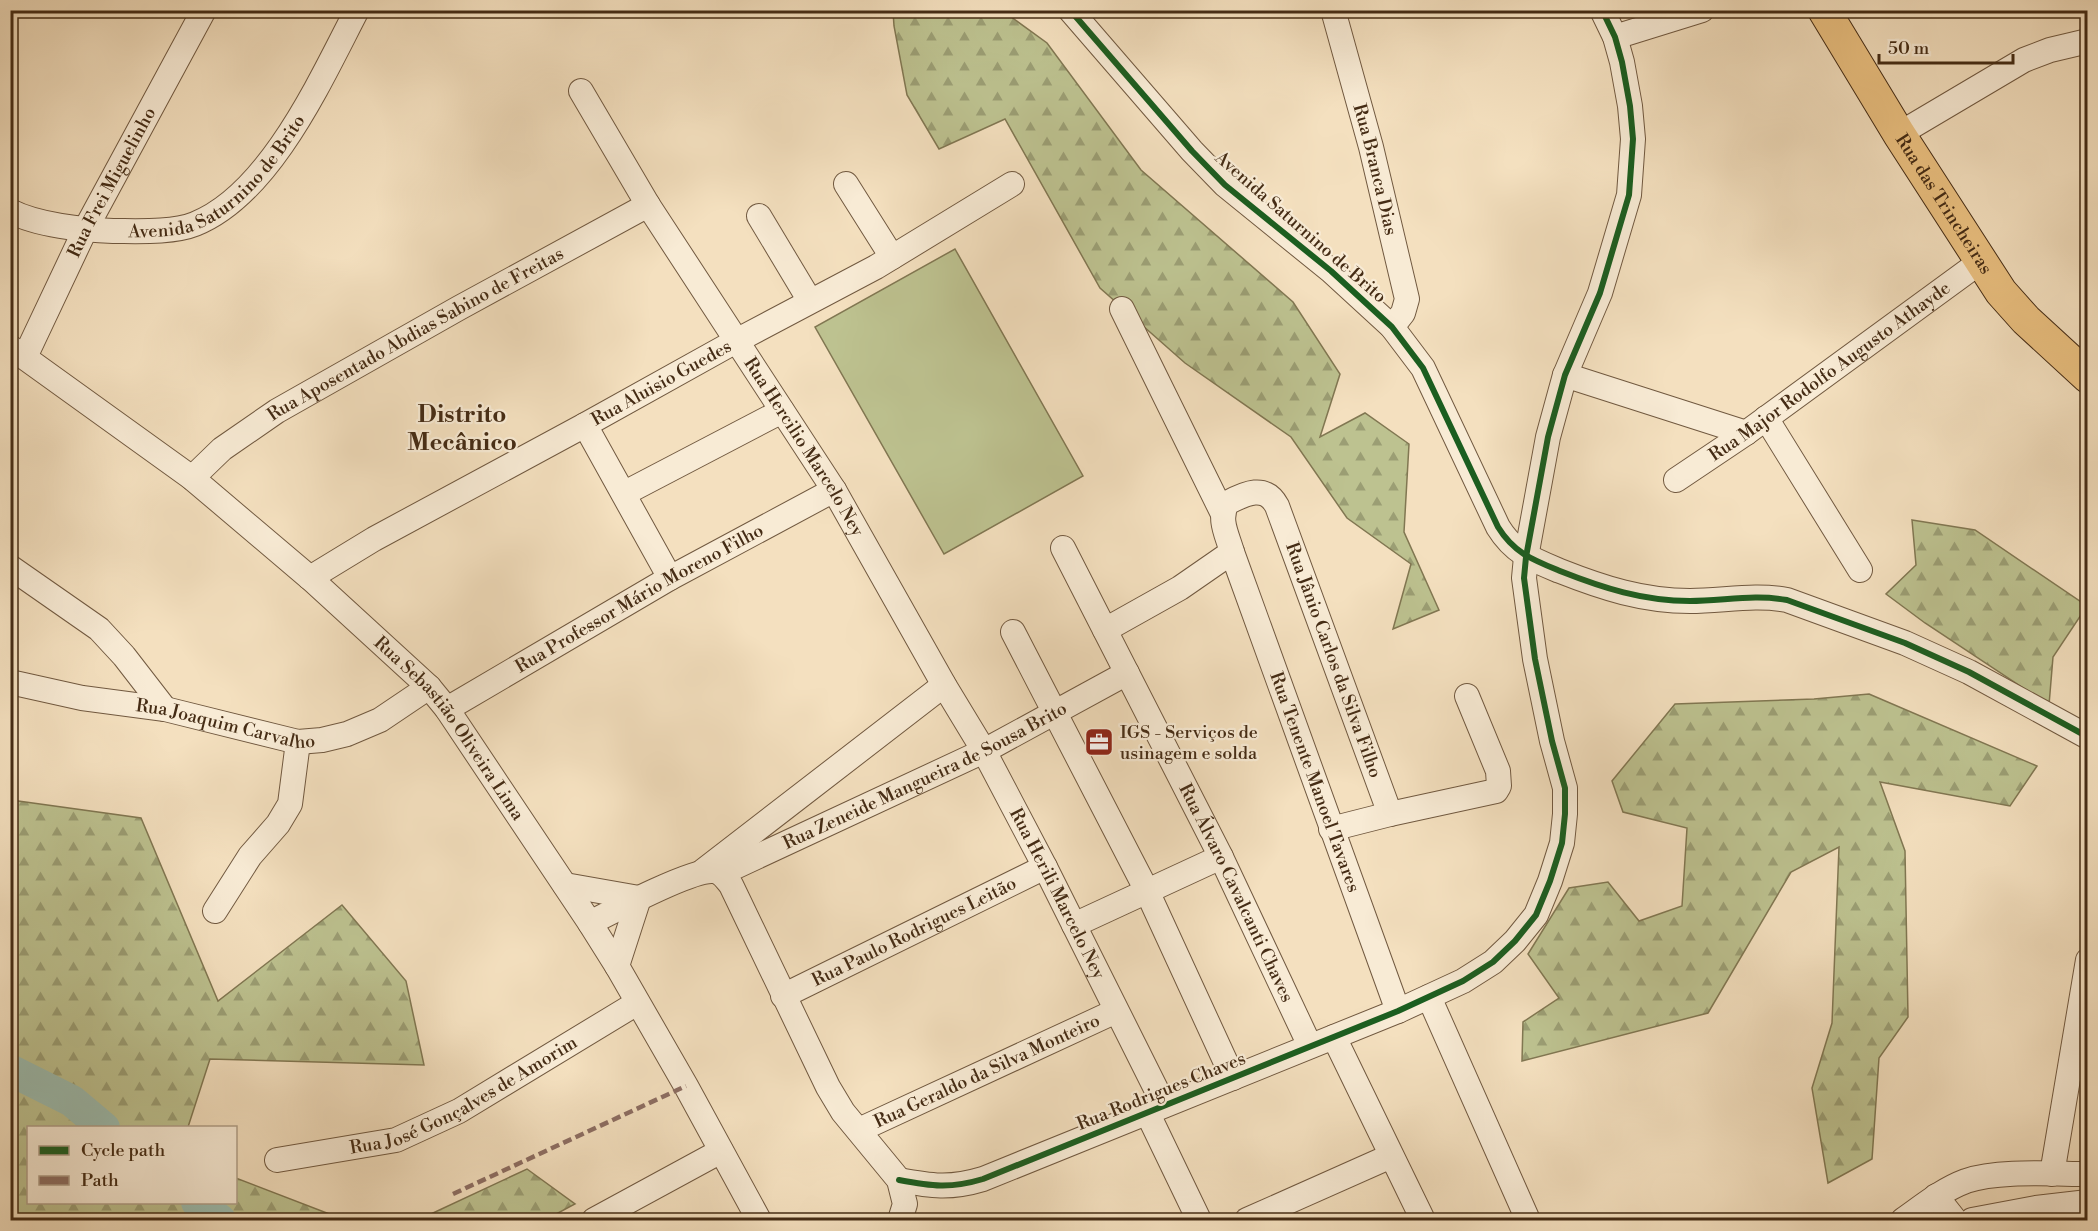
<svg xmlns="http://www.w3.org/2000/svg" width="2098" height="1231" font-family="'Libre Bodoni',serif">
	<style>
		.forest { fill: url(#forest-firs); stroke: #817752; stroke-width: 1.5 }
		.pitch { fill: #bdc290; stroke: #817752; stroke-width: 1.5 }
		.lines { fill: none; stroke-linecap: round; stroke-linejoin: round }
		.river { stroke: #9cbdb0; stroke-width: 32 }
		.minor-casing { stroke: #715940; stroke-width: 26 }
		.major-casing { stroke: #452c15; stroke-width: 34 }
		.minor { stroke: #f8ebd5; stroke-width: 24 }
		.major { stroke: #eac080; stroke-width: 32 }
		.quiet { stroke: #8d6e63; stroke-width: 4.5; stroke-dasharray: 9 4.5; stroke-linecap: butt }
		.cycleway-casing { stroke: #f8ebd5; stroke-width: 10 }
		.cycleway { stroke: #1b5e20; stroke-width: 6 }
		.labels { text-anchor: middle; stroke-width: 4.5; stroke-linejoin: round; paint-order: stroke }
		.street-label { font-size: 18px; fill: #452c15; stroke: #f8ebd5 }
		.poi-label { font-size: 18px; fill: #452c15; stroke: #f8ebd5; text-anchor: start }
		.district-label { font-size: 24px; font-weight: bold; fill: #452c15; stroke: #f8ebd5 }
	</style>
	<defs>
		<pattern id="forest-firs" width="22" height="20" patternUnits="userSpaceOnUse" patternTransform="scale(1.5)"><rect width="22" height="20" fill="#bdc290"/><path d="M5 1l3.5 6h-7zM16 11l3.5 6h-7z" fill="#9b9e74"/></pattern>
	</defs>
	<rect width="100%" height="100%" fill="#f4e0bf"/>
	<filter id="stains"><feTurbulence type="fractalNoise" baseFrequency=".00333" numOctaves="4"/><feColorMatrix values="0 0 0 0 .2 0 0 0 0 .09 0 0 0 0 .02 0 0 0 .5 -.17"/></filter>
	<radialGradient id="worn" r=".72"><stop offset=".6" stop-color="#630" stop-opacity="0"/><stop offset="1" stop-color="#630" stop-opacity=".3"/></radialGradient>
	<!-- forest -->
	<g class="forest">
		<polygon points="893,11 1003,11 1047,43 1141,170 1293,302 1340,374 1320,437 1365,413 1409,444 1404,532 1439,610 1393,629 1411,564 1347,518 1291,437 1185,363 1100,288 1005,119 939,149 907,95 894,26"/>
		<polygon points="1912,520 1975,530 2087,606 2053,657 2049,705 1925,623 1886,594 1916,565"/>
		<polygon points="1869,694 2037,766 2010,806 1880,782 1905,851 1908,1017 1879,1058 1872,1159 1828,1183 1812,1088 1832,1023 1839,847 1791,872 1708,1013 1522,1061 1523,1022 1559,998 1528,954 1569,888 1608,882 1639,921 1682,906 1687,828 1623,812 1612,781 1675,704 1814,699"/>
		<polygon points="11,800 141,818 218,1001 342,905 406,981 424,1065 210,1059 188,1127 28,1128 28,1202 236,1202 236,1178 345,1220 11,1220"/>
		<polygon points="527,1169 575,1204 545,1220 418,1220"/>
	</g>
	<!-- pitch -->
	<polygon class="pitch" points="955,249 1083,476 944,554 815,327"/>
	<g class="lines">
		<!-- river -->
		<g class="river">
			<polyline points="10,1070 72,1101 104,1128"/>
			<polyline points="197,1202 220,1220"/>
		</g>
		<!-- minor casing -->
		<g class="minor-casing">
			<g id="minor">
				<path d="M1070,10L1192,151L1225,185L1331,271L1392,327L1423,368L1498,527C1514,553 1533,560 1560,571C1603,588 1643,601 1690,601C1723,601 1754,594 1787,600L1905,643L1969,672L2088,737"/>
				<path id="s1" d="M1333,10L1371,147L1407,299L1403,313L1392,327"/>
				<polyline points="1615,37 1702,10"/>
				<path id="s2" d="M581,91L648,205L834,490L944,685L984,751L1045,867L1164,1105"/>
				<polyline points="1899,134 2024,60 2050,50 2088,41"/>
				<polyline points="846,184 892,257"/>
				<path id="s3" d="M10,211C37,225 83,230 113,231C136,231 173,233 195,224C270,194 321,79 357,10"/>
				<polyline points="759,216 810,301"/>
				<polyline points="1122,309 1222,512"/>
				<path id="s4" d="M10,347L192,478L310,578L429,687L447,709L590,923L617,966L686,1086L759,1220"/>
				<path id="s5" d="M25,357L85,230L204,10"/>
				<polyline points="1565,375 1746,433"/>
				<polyline points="1766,418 1860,570"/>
				<polyline points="585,425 670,578"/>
				<path id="s6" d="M192,478L222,449L277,411L459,308L648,205"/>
				<path id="s7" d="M1676,480L1746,433L1980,262"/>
				<polyline points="625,493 782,411"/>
				<path id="s8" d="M1063,548L1221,857L1310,1046"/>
				<polyline points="10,567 99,629 124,656 165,709"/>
				<path id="s9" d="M310,578L374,539L585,425L736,341L876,267L1012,184"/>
				<polyline points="1105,630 1180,588 1232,552"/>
				<polyline points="1013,632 1147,891 1233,1078"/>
				<path id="s10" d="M10,682L82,698L165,709L298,742L322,740L347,734L380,720L429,687"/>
				<path id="s11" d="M447,709L670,578L834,490"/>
				<path id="s12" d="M1390,814L1277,506C1265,484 1246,493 1227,503C1218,520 1227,534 1232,552L1398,1011"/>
				<polyline points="1331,829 1390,814 1496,791 1499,786 1498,771 1467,696"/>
				<polyline points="703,871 944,685"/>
				<path id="s13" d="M722,873L984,751L1127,673"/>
				<polyline points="565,885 639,898 617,966"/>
				<polyline points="215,911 250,856 278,824 290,804 298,742"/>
				<path d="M590,923C613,911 693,869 714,871C722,872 726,879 731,885L828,1087L843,1112L899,1180L905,1204L900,1220"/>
				<polyline points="1074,925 1221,857"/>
				<path id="s14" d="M783,996L1045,867"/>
				<polyline points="1429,997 1528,1220"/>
				<polyline points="1334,1037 1423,1220"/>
				<polyline points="1147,1112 1199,1220"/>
				<path id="s15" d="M859,1130L1116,1011"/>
				<path id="s16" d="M277,1160L396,1140L459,1111L637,1003"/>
				<polyline points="2052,1174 2088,960"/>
				<path d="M899,1180C931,1186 950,1189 983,1179L1398,1011L1463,981L1493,962L1515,941L1536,915L1550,881L1562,843L1565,814V788L1552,741L1535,659L1524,578L1526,557L1548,437L1565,375L1600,293L1629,195L1633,139L1630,106L1622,62L1615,37L1602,10"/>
				<polyline points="1936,1196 1955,1220"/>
				<polyline points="594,1220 721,1151"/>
				<polyline points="1247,1220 1391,1156"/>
				<path d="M1903,1220C1923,1206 1942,1190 1966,1181C1998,1170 2053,1174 2088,1174"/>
				<polyline points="1972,1220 2036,1208 2088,1202"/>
			</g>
		</g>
		<!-- major casing -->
		<g class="major-casing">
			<g id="major">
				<path id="s17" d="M1824,10L1899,134L2001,292L2026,320L2088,377"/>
			</g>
		</g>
		<!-- minor -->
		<use href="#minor" class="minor"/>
		<!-- major -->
		<use href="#major" class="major"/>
		<!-- quiet -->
		<polyline class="quiet" points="453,1194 686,1086"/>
		<!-- cycleway casing -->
		<g class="cycleway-casing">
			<g id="cycleway">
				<path d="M1070,10L1192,151L1225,185L1331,271L1392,327L1423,368L1498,527C1514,553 1533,560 1560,571C1603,588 1643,601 1690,601C1723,601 1754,594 1787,600L1905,643L1969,672L2088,737"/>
				<path d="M899,1180C931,1186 950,1189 983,1179L1398,1011L1463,981L1493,962L1515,941L1536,915L1550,881L1562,843L1565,814V788L1552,741L1535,659L1524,578L1526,557L1548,437L1565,375L1600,293L1629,195L1633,139L1630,106L1622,62L1615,37L1602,10"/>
			</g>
		</g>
		<!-- cycleway -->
		<use href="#cycleway" class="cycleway"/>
	</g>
	<!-- icons -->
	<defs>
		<g id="office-square" transform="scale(1.5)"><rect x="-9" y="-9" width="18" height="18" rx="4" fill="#8f2418" stroke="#f8ebd5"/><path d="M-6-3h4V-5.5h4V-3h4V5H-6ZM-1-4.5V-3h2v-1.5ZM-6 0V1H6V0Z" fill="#fff"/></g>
	</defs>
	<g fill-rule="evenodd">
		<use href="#office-square" x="1099" y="742"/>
	</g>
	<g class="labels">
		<!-- street labels -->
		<g class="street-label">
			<text dy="6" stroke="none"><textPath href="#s3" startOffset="231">Avenida Saturnino de Brito</textPath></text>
			<text dy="6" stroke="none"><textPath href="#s1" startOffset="165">Rua Branca Dias</textPath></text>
			<text dy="6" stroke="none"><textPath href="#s5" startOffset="195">Rua Frei Miguelinho</textPath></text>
			<text dy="6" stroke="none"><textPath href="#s17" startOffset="228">Rua das Trincheiras</textPath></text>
			<text transform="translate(1301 227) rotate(41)" y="6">Avenida Saturnino de Brito</text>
			<text dy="6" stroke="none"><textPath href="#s6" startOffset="267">Rua Aposentado Abdias Sabino de Freitas</textPath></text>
			<text dy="6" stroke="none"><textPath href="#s7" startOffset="188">Rua Major Rodolfo Augusto Athayde</textPath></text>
			<text dy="6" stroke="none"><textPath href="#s9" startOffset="402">Rua Aluisio Guedes</textPath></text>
			<text dy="6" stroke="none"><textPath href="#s2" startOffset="420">Rua Hercilio Marcelo Ney</textPath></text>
			<text dy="6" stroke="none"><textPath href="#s11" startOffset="222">Rua Professor Mário Moreno Filho</textPath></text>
			<text transform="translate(1334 660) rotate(70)" y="6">Rua Jânio Carlos da Silva Filho</text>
			<text dy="6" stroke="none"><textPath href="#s10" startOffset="220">Rua Joaquim Carvalho</textPath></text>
			<text dy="6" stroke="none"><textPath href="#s4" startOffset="585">Rua Sebastião Oliveira Lima</textPath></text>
			<text dy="6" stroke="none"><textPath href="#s13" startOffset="225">Rua Zeneide Mangueira de Sousa Brito</textPath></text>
			<text dy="6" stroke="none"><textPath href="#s12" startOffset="681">Rua Tenente Manoel Tavares</textPath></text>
			<text dy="6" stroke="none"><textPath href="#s8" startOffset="386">Rua Álvaro Cavalcanti Chaves</textPath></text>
			<text dy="6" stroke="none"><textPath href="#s2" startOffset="934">Rua Herili Marcelo Ney</textPath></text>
			<text dy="6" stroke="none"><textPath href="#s14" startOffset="146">Rua Paulo Rodrigues Leitão</textPath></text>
			<text dy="6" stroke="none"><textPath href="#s15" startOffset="141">Rua Geraldo da Silva Monteiro</textPath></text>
			<text transform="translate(1161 1091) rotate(-22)" y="6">Rua Rodrigues Chaves</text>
			<text dy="6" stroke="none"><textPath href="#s16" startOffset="200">Rua José Gonçalves de Amorim</textPath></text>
		</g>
		<!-- poi labels -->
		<g class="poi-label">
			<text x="1120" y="738">IGS - Serviços de<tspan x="1120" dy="21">usinagem e solda</tspan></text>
		</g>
		<!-- district labels -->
		<g class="district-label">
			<text x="462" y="422">Distrito<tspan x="462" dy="28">Mecânico</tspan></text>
		</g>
	</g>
	<!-- margin -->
	<rect width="2098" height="1231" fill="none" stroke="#f4e0bf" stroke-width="36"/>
	<rect x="12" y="12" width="2074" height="1207" fill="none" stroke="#452c15" stroke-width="3"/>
	<rect x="18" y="18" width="2062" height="1195" fill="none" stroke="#452c15" stroke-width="1.5"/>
	<!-- legend -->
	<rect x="27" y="1126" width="210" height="78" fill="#f8ebd5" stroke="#b09f88" stroke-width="1.5"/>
	<rect x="39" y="1146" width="30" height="9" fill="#1b5e20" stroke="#b09f88" stroke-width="1.5"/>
	<text x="81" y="1156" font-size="18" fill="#452c15">Cycle path</text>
	<rect x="39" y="1176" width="30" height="9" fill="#8d6e63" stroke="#b09f88" stroke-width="1.5"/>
	<text x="81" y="1186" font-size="18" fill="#452c15">Path</text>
	<!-- scale -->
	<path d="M1879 54v9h134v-9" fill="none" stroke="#452c15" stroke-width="3"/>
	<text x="1888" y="54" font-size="18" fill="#452c15" stroke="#f8ebd5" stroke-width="4.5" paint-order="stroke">50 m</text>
	<rect width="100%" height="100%" filter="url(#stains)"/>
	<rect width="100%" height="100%" fill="url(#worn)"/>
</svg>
